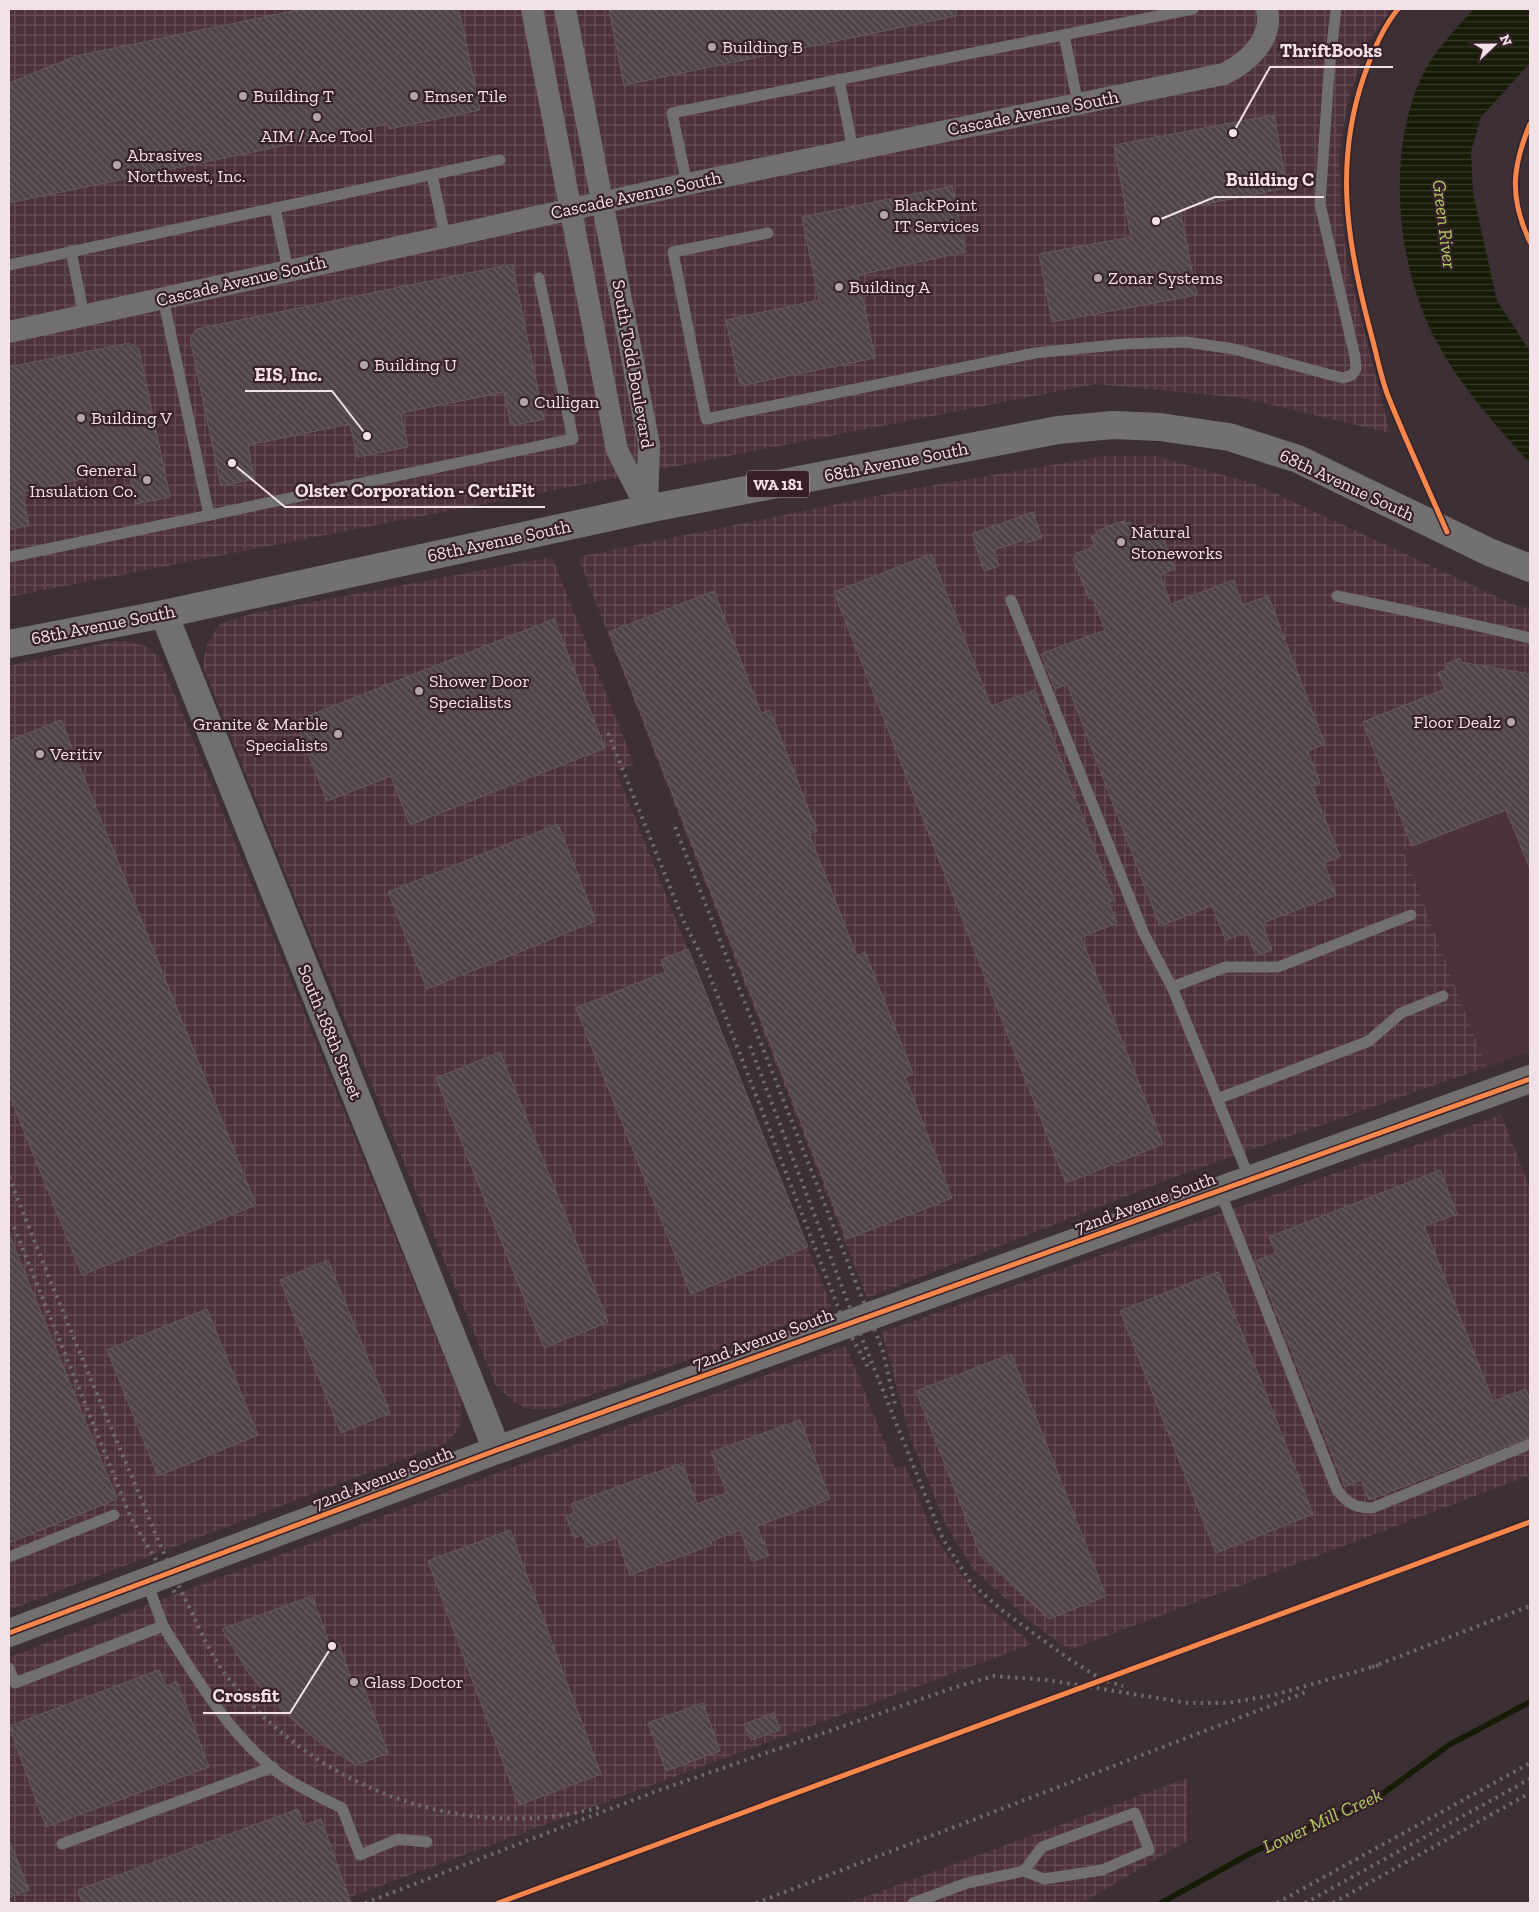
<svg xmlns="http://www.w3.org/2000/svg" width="1539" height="1912" font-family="'Zilla Slab',serif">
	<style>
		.built { fill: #4d313c }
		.industrial { fill: url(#industrial-grid) }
		.water { fill: url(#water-rules) }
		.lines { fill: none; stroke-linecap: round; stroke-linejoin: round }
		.stream { stroke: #161b06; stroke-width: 5.5 }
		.building { fill: url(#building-back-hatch); stroke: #655a5e }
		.service { stroke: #71706e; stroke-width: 11 }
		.minor { stroke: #71706e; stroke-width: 22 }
		.tertiary { stroke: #71706e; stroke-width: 28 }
		.primary { stroke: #73716f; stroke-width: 28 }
		.rail { stroke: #6f6b6b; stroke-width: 4; stroke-dasharray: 2.5 5; stroke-linecap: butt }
		.cycleway-casing { stroke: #372029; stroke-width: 8 }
		.cycleway { stroke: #f5874c; stroke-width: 5 }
		.poi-dot { fill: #b2a4a8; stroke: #372029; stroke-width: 2 }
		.labels { text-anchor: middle; stroke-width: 4.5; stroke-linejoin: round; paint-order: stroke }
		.shield { fill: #372029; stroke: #baa8ae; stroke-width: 1 }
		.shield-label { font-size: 16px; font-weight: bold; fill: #f2e2e7 }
		.poi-label { font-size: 18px; fill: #f2e2e7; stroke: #372029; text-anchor: start }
		.street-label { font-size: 18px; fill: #f2e2e7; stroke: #372029 }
		.water-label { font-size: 19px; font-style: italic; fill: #afcd61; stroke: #372029 }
		.leader { fill: none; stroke: #f2e2e7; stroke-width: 2 }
		.callout-dot { fill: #f2e2e7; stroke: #372029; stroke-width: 2 }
		.callout-label { font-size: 19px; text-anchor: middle; font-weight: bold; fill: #f2e2e7; stroke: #372029; stroke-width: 4.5; stroke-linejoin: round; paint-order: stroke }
	</style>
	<defs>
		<pattern id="industrial-grid" width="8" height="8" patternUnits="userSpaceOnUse" patternTransform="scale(1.25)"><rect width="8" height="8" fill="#4d313c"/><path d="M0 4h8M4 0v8" fill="none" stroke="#674f58"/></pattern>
		<pattern id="water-rules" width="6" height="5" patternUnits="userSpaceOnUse" patternTransform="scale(1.25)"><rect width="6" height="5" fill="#161b06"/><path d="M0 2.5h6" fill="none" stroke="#383c2a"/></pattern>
		<pattern id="building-back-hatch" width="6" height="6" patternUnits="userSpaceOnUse" patternTransform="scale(1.25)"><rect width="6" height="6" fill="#4f4448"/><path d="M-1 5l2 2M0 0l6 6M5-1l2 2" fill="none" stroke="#695f62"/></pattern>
	</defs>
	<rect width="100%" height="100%" fill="#3c3034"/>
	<!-- built -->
	<polygon class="built" points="1530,799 1530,1052 1486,1067 1403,850"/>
	<!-- industrial -->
	<g class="industrial">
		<polygon points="9,9 1392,9 1370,39 1363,53 1347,106 1339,157 1341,207 1347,263 1390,433 1243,398 1096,384 9,597"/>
		<polygon points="1104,456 1155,456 1255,484 1515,605 1530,609 1530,799 1403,850 1486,1067 1180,1175 867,1298 578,557 911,489"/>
		<polygon points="552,557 634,764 616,771 832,1308 552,1409 529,1409 514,1402 496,1386 295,898 203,666 207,643 220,624 254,613"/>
		<polygon points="128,641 148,647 160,659 462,1401 459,1429 446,1443 9,1610 9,666 109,642"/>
		<polygon points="1501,1115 1530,1188 1530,1475 1070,1650 1033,1624 973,1569 946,1525 911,1440 882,1332"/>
		<polygon points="846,1346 895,1468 905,1466 935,1538 981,1601 1032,1644 334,1903 9,1903 9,1657 508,1469"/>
		<polygon points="1187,1778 1187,1841 1082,1903 849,1903"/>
	</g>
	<!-- water -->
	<path class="water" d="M1474,9H1530V63L1481,117L1471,152L1473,193L1497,301L1530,351V463C1494,424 1456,381 1432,333C1396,258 1387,154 1421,78C1433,52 1455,30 1474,9Z"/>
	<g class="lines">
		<!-- stream -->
		<polyline class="stream" points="1161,1903 1253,1852 1381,1795 1449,1745 1530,1702"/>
	</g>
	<!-- building -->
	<g class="building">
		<polygon points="303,9 459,9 480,110 389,129 387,124 9,203 9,83 76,56"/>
		<polygon points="609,9 956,9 956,16 624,85"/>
		<polygon points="1274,115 1287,188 1180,209 1197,295 1052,322 1039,254 1131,237 1114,145"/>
		<polygon points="952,186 966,252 858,275 875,358 740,386 726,320 819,300 802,217"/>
		<polygon points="512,264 544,419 511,426 504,392 401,413 408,447 357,457 350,424 248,445 254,479 221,486 190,338 197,329"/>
		<polygon points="129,343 139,349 170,497 136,504 128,469 22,492 29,525 9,530 9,367"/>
		<polygon points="1033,512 1042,538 1025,543 1024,540 994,550 999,566 984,571 972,534"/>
		<polygon points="1123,521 1124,524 1130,522 1134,532 1154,524 1155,527 1158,526 1175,569 1160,575 1171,604 1233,580 1243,605 1268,596 1325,744 1308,751 1320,783 1312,786 1340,857 1324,863 1336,895 1265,922 1266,924 1263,926 1272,950 1256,956 1247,932 1226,940 1212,906 1160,926 1067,684 1055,689 1041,654 1105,630 1093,598 1089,599 1073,559 1076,557 1075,554 1095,546 1091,537 1097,534 1096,531"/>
		<polygon points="931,554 991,706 1035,690 1114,900 1109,902 1117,923 1081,937 1163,1144 1066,1183 834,592"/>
		<polygon points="714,591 761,713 770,710 817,831 809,834 857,956 865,952 913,1073 905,1077 952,1198 847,1239 609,632"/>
		<polygon points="554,619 605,748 410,825 391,776 327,801 295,721"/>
		<polygon points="1460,658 1461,662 1530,674 1530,869 1506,810 1412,846 1363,722 1445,689 1438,673 1447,669 1446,664"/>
		<polygon points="61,720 256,1205 82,1275 9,1094 9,741"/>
		<polygon points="558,824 596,921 427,989 388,892"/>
		<polygon points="688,949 808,1247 691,1294 576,1008 665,972 661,960"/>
		<polygon points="500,1052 608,1322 544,1348 436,1078"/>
		<polygon points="1440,1170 1457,1214 1424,1226 1493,1401 1526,1389 1530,1400 1530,1437 1369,1500 1361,1480 1345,1487 1256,1261 1276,1253 1269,1237"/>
		<polygon points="9,1234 117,1499 9,1543"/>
		<polygon points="328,1260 390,1413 341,1433 280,1280"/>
		<polygon points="1218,1272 1313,1514 1216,1553 1120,1311"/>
		<polygon points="207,1309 258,1435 158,1476 107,1350"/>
		<polygon points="1011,1354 1106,1596 1049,1619 981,1556 916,1391"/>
		<polygon points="800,1420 830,1499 757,1526 769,1556 752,1561 740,1530 711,1541 712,1545 630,1575 617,1538 587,1547 582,1535 574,1538 566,1516 574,1513 571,1504 682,1463 697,1504 727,1493 711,1452"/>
		<polygon points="510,1530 601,1774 519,1805 428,1561"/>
		<polygon points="312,1596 330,1645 338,1642 353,1683 361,1680 388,1753 356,1765 319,1742 281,1710 250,1675 222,1629"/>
		<polygon points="159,1670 166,1686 177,1682 209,1767 46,1827 9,1726"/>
		<polygon points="703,1703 720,1751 666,1771 648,1723"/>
		<polygon points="774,1713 780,1730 751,1740 744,1724"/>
		<polygon points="298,1809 304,1825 321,1819 351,1903 82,1903 78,1890"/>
		<polygon points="9,1840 29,1890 9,1897"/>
	</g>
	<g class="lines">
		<!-- service -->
		<g class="service">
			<polyline points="1064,35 1078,104"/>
			<polyline points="839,79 853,150"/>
			<polyline points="432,175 445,236"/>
			<polyline points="687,184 672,113 1193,9"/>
			<polyline points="275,208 288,270"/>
			<polyline points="768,233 673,252 706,419 1035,353 1125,344 1186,342 1234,349 1331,375 1343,378 1352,375 1356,369 1355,357 1320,204 1329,72 1336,9"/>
			<polyline points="71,251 84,316"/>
			<polyline points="9,265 500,160"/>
			<polyline points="163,298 209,515"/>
			<polyline points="9,557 573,439 539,278"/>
			<path d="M1337,596C1402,610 1466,622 1530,638"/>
			<polyline points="1011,600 1144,934 1172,987 1250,1180"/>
			<polyline points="1172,987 1226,967 1278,967 1411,915"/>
			<polyline points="1217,1099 1369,1041 1401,1013 1443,996"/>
			<path d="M1220,1191L1337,1490C1347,1503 1355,1508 1372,1508L1530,1444"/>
			<polyline points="9,1557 114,1515"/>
			<path d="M163,1626C197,1679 230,1736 281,1775C300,1788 321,1798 342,1808L360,1855L398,1839L427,1842"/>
			<polyline points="9,1668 15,1683 163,1626 147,1582"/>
			<polyline points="62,1844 273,1767"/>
			<polyline points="913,1903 967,1883 1024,1871 1044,1879 1102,1870 1149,1850 1135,1813 1042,1847 1024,1871"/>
		</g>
		<!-- minor -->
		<g class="minor">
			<polyline points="532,9 617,450 647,509"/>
			<polyline points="565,9 649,445 647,506"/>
			<path d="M9,332L687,184L1224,74C1248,62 1274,39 1267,9"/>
		</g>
		<!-- tertiary -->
		<g class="tertiary">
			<polyline points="164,614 497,1450"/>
			<polyline points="9,1633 497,1450 1530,1079"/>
		</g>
		<!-- primary -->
		<polyline class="primary" points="9,644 164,614 647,509 1058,430 1113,425 1160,427 1229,437 1298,459 1489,552 1530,568"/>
		<!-- rail -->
		<g class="rail">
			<polyline points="608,733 684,922 704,961 845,1325 868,1367"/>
			<polyline points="675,827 883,1351 895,1404"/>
			<polyline points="750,1046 855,1321 943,1539 971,1583 1003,1611 1069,1659 1103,1680 1123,1686"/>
			<path d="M9,1177C51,1284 95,1390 140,1496C156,1536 173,1576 193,1615C202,1635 212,1657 226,1675C312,1787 463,1845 601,1807"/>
			<polyline points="14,1227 131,1518 177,1596"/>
			<polyline points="1372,1667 1530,1606"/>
			<polyline points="365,1903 654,1792 953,1688 994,1676 1047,1680 1188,1703 1228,1703 1274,1695 1379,1665"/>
			<polyline points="756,1903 1309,1691"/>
			<polyline points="1277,1903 1530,1763"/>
			<polyline points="1305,1903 1530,1779"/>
			<polyline points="1333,1903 1530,1793"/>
		</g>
		<!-- cycleway casing -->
		<g class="cycleway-casing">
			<g id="cycleway">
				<path d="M1398,9C1382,28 1372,53 1364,76C1334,163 1347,243 1370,330C1376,351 1380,375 1388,396C1406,441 1427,486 1447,532"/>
				<path d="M1530,124C1512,167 1509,198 1530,242"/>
				<polyline points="9,1633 497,1450 1530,1079"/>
				<polyline points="498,1903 1530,1522"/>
			</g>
		</g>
		<!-- cycleway -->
		<use href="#cycleway" class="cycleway"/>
	</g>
	<!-- markers -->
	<g class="poi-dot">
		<circle cx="712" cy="47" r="5"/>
		<circle cx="243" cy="96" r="5"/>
		<circle cx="414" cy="96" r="5"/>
		<circle cx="317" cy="117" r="5"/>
		<circle cx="117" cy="165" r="5"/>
		<circle cx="884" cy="215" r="5"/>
		<circle cx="1098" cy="278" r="5"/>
		<circle cx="839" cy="287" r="5"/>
		<circle cx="364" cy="365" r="5"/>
		<circle cx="524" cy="402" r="5"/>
		<circle cx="81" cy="418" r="5"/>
		<circle cx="147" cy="480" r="5"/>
		<circle cx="1121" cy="542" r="5"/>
		<circle cx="419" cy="691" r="5"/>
		<circle cx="1511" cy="722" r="5"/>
		<circle cx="338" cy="734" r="5"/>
		<circle cx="40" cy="754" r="5"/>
		<circle cx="354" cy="1682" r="5"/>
	</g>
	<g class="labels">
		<!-- shield labels -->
		<rect class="shield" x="747" y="470.5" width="62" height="27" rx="4"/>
		<g class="shield-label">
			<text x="778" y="490">WA 181</text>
		</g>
		<!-- poi labels -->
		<g class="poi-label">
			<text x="722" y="53">Building B</text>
			<text x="253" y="102">Building T</text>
			<text x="424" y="102">Emser Tile</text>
			<text x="317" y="142" text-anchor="middle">AIM / Ace Tool</text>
			<text x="127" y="161">Abrasives<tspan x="127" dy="21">Northwest, Inc.</tspan></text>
			<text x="894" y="211">BlackPoint<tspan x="894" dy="21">IT Services</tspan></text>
			<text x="1108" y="284">Zonar Systems</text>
			<text x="849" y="293">Building A</text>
			<text x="374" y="371">Building U</text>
			<text x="534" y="408">Culligan</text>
			<text x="91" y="424">Building V</text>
			<text x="137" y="476" text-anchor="end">General<tspan x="137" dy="21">Insulation Co.</tspan></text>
			<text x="1131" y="538">Natural<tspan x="1131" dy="21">Stoneworks</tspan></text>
			<text x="429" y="687">Shower Door<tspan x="429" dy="21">Specialists</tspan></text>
			<text x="1501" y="728" text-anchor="end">Floor Dealz</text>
			<text x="328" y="730" text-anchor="end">Granite &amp; Marble<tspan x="328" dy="21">Specialists</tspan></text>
			<text x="50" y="760">Veritiv</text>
			<text x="364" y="1688">Glass Doctor</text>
		</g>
		<!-- street labels -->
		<g class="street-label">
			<text transform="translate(1033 113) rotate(-11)" y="6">Cascade Avenue South</text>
			<text transform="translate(636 195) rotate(-12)" y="6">Cascade Avenue South</text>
			<text transform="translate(241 281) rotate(-13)" y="6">Cascade Avenue South</text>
			<text transform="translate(633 364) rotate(80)" y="6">South Todd Boulevard</text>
			<text transform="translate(896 462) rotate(-11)" y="6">68th Avenue South</text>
			<text transform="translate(1347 485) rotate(25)" y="6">68th Avenue South</text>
			<text transform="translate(499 541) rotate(-12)" y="6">68th Avenue South</text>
			<text transform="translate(103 625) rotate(-11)" y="6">68th Avenue South</text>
			<text transform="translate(330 1032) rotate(68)" y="6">South 188th Street</text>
			<text transform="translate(1145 1203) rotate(-20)" y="6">72nd Avenue South</text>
			<text transform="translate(763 1339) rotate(-20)" y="6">72nd Avenue South</text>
			<text transform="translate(383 1478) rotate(-21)" y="6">72nd Avenue South</text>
		</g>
		<!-- water labels -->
		<g class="water-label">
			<text transform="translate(1445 224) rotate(83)" y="7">Green River</text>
			<text transform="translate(1322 1820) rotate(-25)" y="7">Lower Mill Creek</text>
		</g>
	</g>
	<!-- callouts -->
	<path class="leader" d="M1233 133L1270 67H1393M1156 221L1215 197H1324M367 436L332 391H245M232 463L285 507H545M332 1646L290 1713H203"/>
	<g class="callout-dot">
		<circle cx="1233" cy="133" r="5"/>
		<circle cx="1156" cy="221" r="5"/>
		<circle cx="367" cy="436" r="5"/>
		<circle cx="232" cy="463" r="5"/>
		<circle cx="332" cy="1646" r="5"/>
	</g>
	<g class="callout-label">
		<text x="1331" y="57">ThriftBooks</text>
		<text x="1270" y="186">Building C</text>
		<text x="288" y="381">EIS, Inc.</text>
		<text x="415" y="497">Olster Corporation - CertiFit</text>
		<text x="246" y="1702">Crossfit</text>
	</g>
	<!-- border -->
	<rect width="1539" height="1912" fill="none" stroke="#f2e2e7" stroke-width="20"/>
	<!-- north arrow -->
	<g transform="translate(1494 45) rotate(68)" stroke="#372029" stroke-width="4" paint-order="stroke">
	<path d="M0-4L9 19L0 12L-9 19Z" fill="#f2e2e7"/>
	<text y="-8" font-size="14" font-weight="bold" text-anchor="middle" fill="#f2e2e7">N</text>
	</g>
</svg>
